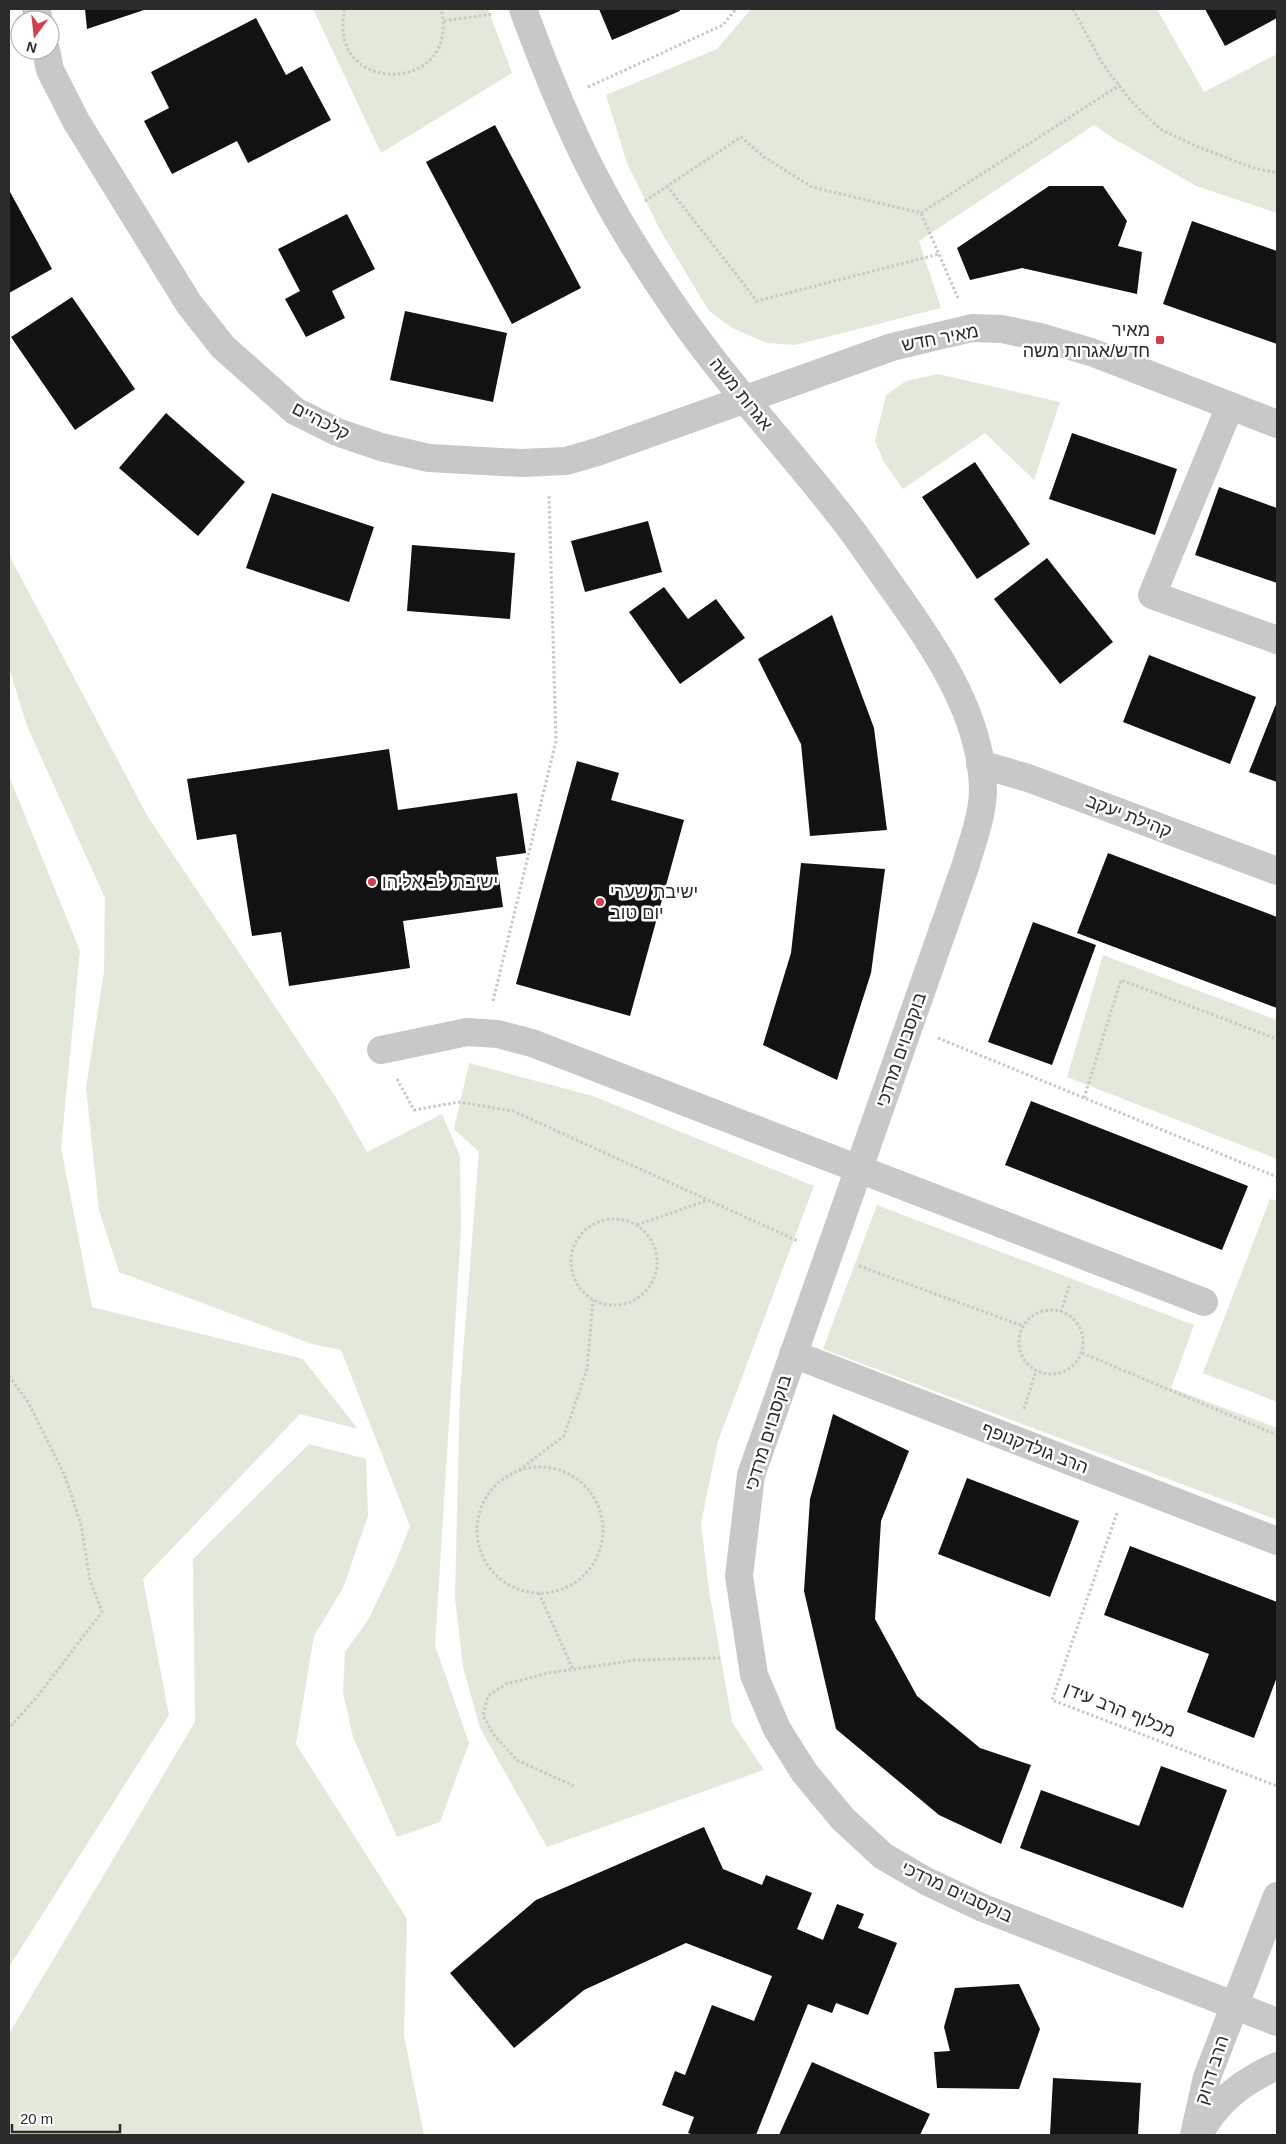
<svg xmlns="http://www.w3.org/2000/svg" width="1286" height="2144" font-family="Helvetica,Heebo,sans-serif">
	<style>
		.green { fill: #e2e8da }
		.building { fill: #121212 }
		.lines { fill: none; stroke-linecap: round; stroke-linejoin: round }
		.path { stroke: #c8c8c8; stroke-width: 3; stroke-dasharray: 2.5 2.5; stroke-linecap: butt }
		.minor { stroke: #c8c8c8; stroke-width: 28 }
		.poi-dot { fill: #d33d4c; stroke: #fff; stroke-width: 2 }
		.labels { text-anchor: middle; stroke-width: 5; stroke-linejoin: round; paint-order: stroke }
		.poi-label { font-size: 18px; fill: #2b2b2b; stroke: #fff; text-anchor: start }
		.street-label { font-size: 18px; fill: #2b2b2b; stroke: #fff }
	</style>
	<rect width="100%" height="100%" fill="#fff"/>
	<!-- green -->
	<g class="green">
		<polygon points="313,9 488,9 512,73 381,153"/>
		<polygon points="751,9 1157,9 1204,92 1277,54 1277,213 1196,186 1113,138 1094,125 919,241 941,308 795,345 767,343 732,328 709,311 660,230 627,163 606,95 717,49"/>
		<polygon points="938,374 1060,402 1034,480 985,433 903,489 884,462 875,441 886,395 906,381"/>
		<polygon points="9,555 148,817 335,1096 367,1152 442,1114 460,1156 461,1231 435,1645 469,1743 440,1822 397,1837 353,1737 343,1692 345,1652 368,1620 395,1564 410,1526 341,1350 312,1344 119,1272 99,1210 86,1088 104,972 105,898 27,726 9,668"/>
		<polygon points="9,776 80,951 61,1148 92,1307 303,1359 358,1429 300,1414 143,1579 169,1715 9,1967"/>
		<polygon points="1103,955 1277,1020 1277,1159 1067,1077"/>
		<polygon points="469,1063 593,1096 814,1186 718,1441 701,1523 709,1590 732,1722 764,1770 547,1847 480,1728 463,1667 455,1598 460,1392 479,1152 454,1129"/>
		<polygon points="1270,1199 1277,1201 1277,1402 1203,1373"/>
		<polygon points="877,1205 1194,1325 1171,1388 1277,1428 1277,1520 823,1349"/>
		<polygon points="309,1444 366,1459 368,1516 343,1588 314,1636 296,1744 407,1919 404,2036 424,2135 9,2135 10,2032 195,1722 193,1559"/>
	</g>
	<!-- building -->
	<g class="building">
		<polygon points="85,9 147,9 87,29"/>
		<polygon points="599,9 679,9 680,11 612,40"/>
		<polygon points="1205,9 1277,9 1277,18 1225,46"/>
		<polygon points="256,18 286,75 302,66 331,120 248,163 237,141 172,174 144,121 169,108 151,72"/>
		<polygon points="495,125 581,288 512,324 426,162"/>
		<polygon points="1049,186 1103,186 1127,221 1118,246 1142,252 1137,294 1022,268 970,280 957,248"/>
		<polygon points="9,190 52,269 9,293"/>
		<polygon points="347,214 375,269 332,291 345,318 306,337 285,299 300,291 278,249"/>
		<polygon points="1192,221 1277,251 1277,344 1163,304"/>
		<polygon points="72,297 135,389 75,430 11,337"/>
		<polygon points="405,311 507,333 493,402 390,380"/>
		<polygon points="166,413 245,482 198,536 119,468"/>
		<polygon points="1072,433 1177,469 1155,535 1049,499"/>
		<polygon points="975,462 1030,544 977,579 922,497"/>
		<polygon points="1219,487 1277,508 1277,583 1195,555"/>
		<polygon points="272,493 374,527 349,602 246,568"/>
		<polygon points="648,521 662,572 585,592 571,541"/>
		<polygon points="412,545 515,553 510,619 407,611"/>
		<polygon points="1047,558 1113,642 1060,684 994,599"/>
		<polygon points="664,587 688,619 716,599 745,638 680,684 629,612"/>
		<polygon points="832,615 874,728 887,830 810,836 801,744 758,659"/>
		<polygon points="1149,655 1256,697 1230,764 1123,722"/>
		<polygon points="1276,704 1277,705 1277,782 1249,772"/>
		<polygon points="389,749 398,810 517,793 526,853 496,857 503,907 403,921 410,968 289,986 281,932 252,936 236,834 197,840 187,779"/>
		<polygon points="577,761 619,773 611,800 684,820 630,1016 516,984"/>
		<polygon points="1108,853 1277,917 1277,1008 1077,933"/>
		<polygon points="801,863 885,869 871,973 837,1080 763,1045 791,953"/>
		<polygon points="1033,922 1096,945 1052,1065 988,1042"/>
		<polygon points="1031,1101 1248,1186 1222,1250 1005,1165"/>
		<polygon points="833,1414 909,1451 881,1521 875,1619 917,1696 980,1748 1031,1765 1001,1844 939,1815 836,1729 804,1591 810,1499"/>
		<polygon points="967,1478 1079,1521 1050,1597 938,1554"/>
		<polygon points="1130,1546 1277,1602 1277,1677 1254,1738 1187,1712 1209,1654 1104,1615"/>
		<polygon points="1161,1766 1227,1790 1183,1908 1020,1848 1041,1790 1139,1826"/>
		<polygon points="704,1827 723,1869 762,1885 766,1875 812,1893 797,1929 823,1940 837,1904 864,1914 858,1928 897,1943 868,2015 836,2003 832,2013 808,2004 756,2135 694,2135 688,2133 694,2117 662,2105 675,2071 685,2075 712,2005 754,2021 772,1976 686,1943 584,1990 514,2048 450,1973 536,1900"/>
		<polygon points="1019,1984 1040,2029 1019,2089 937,2088 934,2052 950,2051 944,2027 955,1988"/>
		<polygon points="812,2062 930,2114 920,2135 779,2135"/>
		<polygon points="1053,2078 1141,2083 1138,2135 1050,2135"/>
	</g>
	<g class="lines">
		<!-- path -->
		<g class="path">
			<path d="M345,9C324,96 462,96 441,9"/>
			<polyline points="1073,9 1102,63 1131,101 1160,129 1198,147 1254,168 1277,173"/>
			<polyline points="444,21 493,14"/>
			<polyline points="588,87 723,25 736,9"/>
			<polyline points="667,186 757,301 939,254"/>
			<polyline points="645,201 741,137 764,157 812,187 921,213 958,298"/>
			<polyline points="921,213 1120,85"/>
			<polyline points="493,1001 556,741 549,495"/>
			<polyline points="938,1038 1277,1177"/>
			<polyline points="397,1079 414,1110 459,1102 513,1111 798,1241"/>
			<polyline points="1084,1098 1121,980 1277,1039"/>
			<circle cx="614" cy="1262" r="43"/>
			<polyline points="637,1225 708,1200"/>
			<polyline points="859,1266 1023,1326"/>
			<circle cx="1051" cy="1342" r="32"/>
			<polyline points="1061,1312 1069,1286"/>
			<polyline points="1082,1353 1277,1435"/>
			<polyline points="9,1376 28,1402 65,1476 81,1525 90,1580 102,1612 37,1697 9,1728"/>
			<polyline points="1024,1409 1036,1371"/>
			<circle cx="540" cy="1530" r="63"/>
			<polyline points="519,1470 564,1436 587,1369 593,1300"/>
			<polyline points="1117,1513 1052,1700 1277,1786"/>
			<polyline points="539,1593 573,1670"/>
			<polyline points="574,1786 517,1760 493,1734 483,1715 488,1696 506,1684 548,1673 636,1660 720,1658"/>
		</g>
		<!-- minor -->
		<g class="minor">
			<polyline points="36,9 39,20"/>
			<path d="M523,9C544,66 567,124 596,179C619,224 648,269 677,311C725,381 784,443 836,510C855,533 872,559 889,583C931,641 982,714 983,789C983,815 972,843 965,867L751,1475L739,1576L754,1675L777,1729L804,1772L843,1819L883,1856L926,1881L983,1908L1277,2022"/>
			<polyline points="46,50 50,70 76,121 189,304 223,347 295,411 337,432 381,447 429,458 521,463 566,461 597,452 892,347 972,328 1002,329 1040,337 1091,352 1277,424"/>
			<polyline points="1230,406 1152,595 1277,640"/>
			<polyline points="980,764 1028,778 1277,871"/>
			<polyline points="381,1050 467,1032 498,1034 532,1043 1204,1302"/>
			<polyline points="793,1354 1277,1541"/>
			<path d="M1199,2134C1218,2100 1242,2082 1277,2066"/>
			<polyline points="1194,2135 1207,2077 1277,1896"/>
		</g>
	</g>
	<!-- markers -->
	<g class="poi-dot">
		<rect x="1155" y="335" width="10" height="10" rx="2.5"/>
		<circle cx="372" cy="882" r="5"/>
		<circle cx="600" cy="902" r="5"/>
	</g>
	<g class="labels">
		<!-- poi labels -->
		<g class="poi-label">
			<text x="1150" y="336" text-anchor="end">מאיר<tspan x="1150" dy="21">חדש/אגרות משה</tspan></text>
			<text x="382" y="888">ישיבת לב אליהו</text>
			<text x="610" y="898">ישיבת שערי<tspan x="610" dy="21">יום טוב</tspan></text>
		</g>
		<!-- street labels -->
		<g class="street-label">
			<text transform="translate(940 338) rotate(-11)" y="6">מאיר חדש</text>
			<text transform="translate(741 394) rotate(51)" y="6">אגרות משה</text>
			<text transform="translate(321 421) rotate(27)" y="6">קלכהיים</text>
			<text transform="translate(1129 816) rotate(21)" y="6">קהילת יעקב</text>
			<text transform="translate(901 1050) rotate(-71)" y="6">בוקסבוים מרדכי</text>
			<text transform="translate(768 1433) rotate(-73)" y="6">בוקסבוים מרדכי</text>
			<text transform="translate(1035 1448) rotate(21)" y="6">הרב גולדקנופף</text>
			<text transform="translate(1120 1710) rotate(22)" y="6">מכלוף הרב עידן</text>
			<text transform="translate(957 1892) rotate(25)" y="6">בוקסבוים מרדכי</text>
			<text transform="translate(1212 2070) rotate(-72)" y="6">הרב דרוק</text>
		</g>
	</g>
	<!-- border -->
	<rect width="1286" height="2144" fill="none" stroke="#2b2b2b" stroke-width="20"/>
	<!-- north arrow -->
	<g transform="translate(35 35) rotate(195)"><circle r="24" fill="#ffffff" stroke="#aaaaaa"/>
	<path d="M0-4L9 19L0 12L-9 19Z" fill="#d33d4c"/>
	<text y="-8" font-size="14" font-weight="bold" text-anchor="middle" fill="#2b2b2b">N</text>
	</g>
	<!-- scale -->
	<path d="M12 2124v8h108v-8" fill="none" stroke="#2b2b2b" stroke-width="2.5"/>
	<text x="20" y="2124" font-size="15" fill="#2b2b2b" stroke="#ffffff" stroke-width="4" paint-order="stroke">20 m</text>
</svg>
